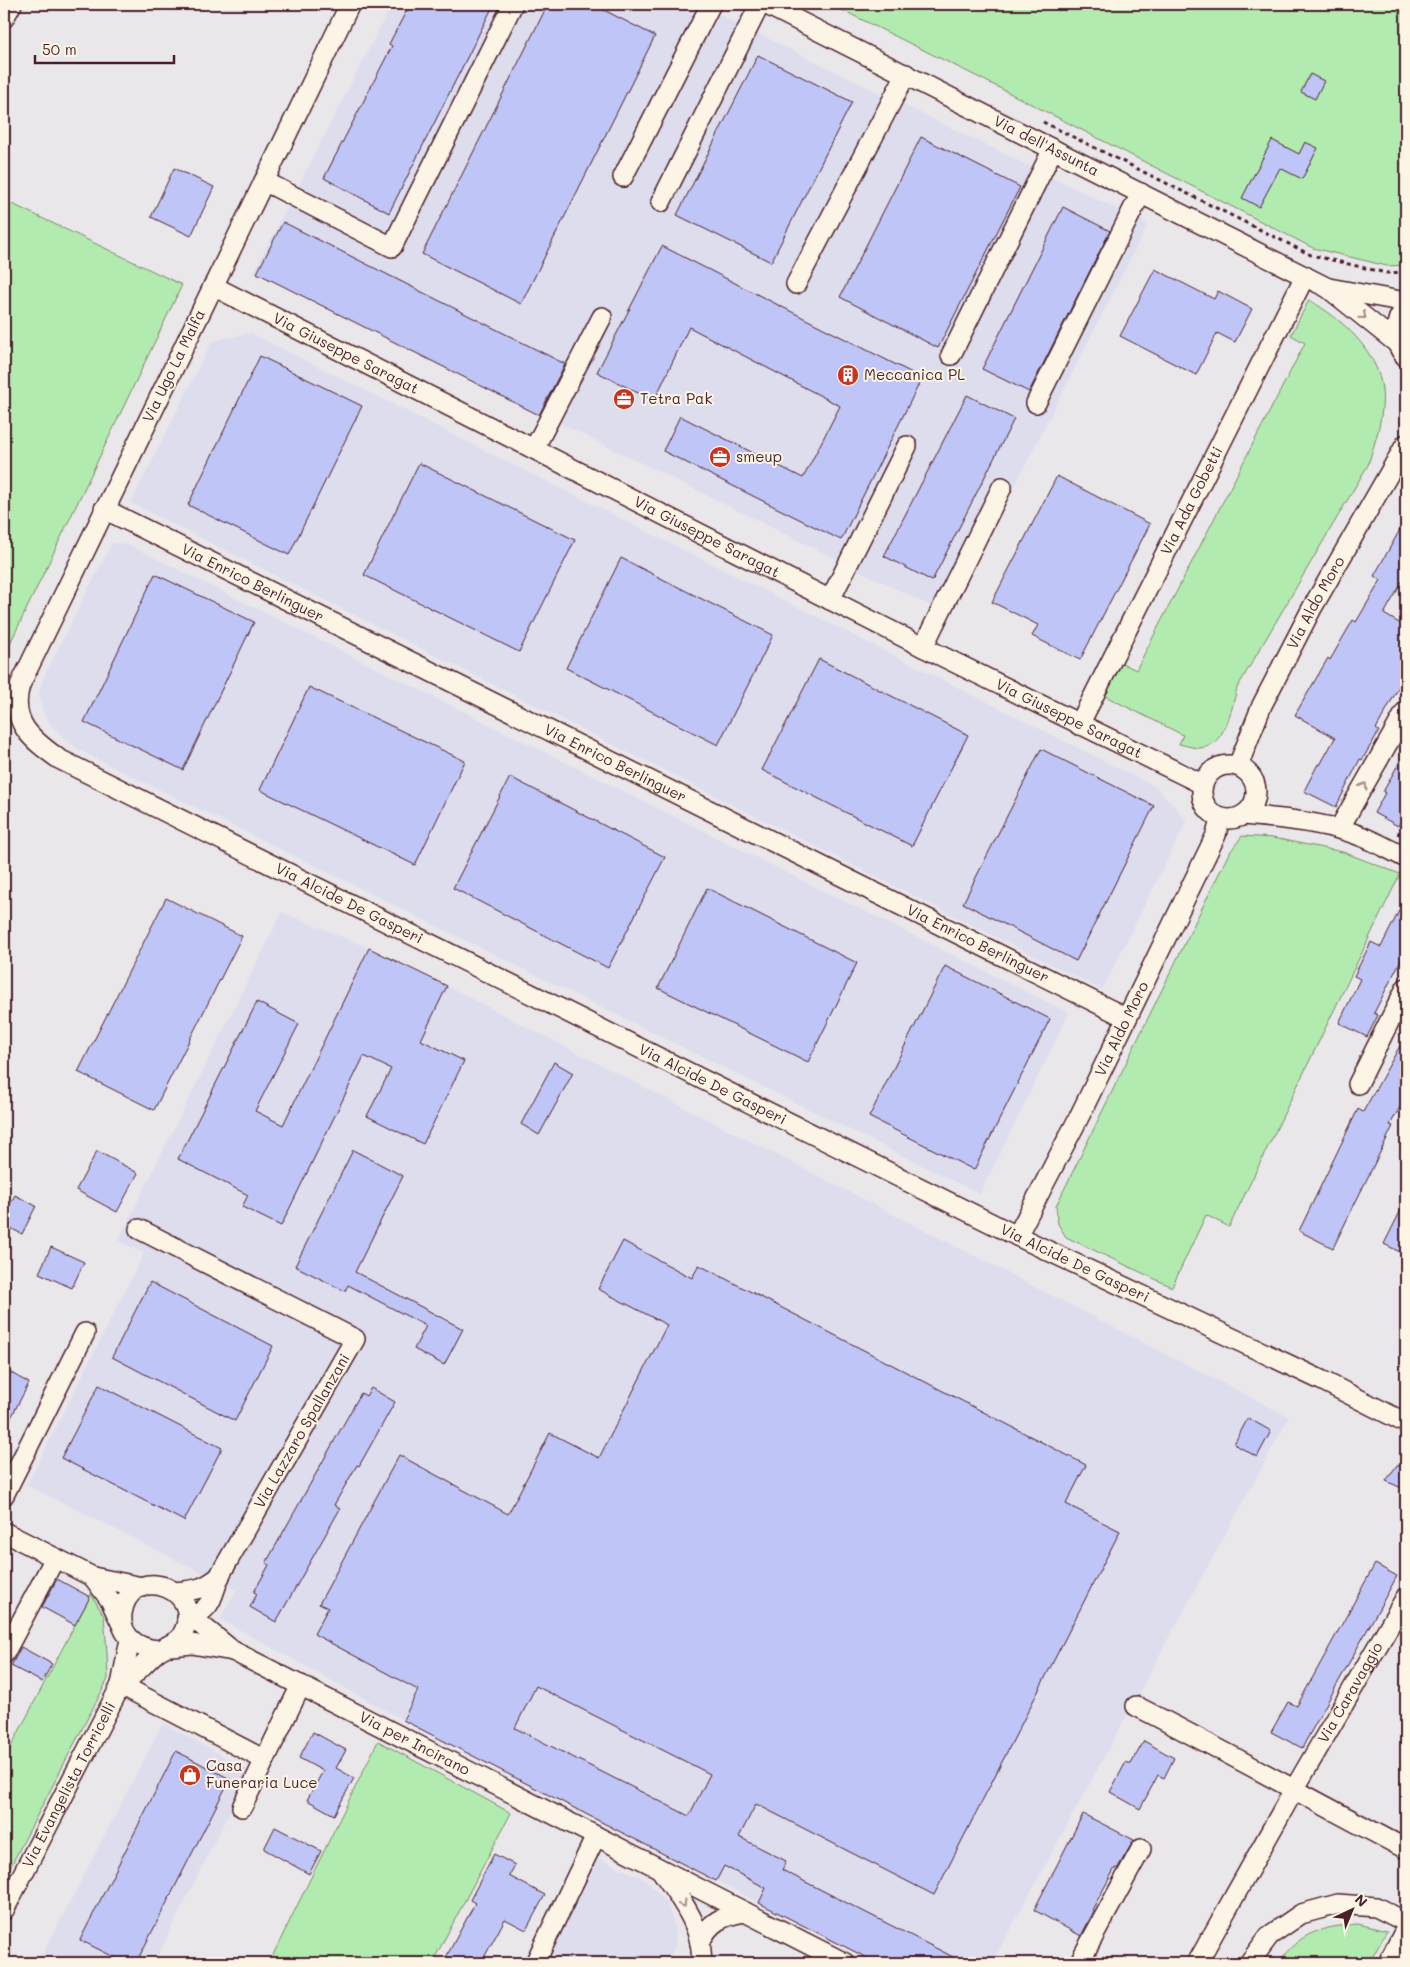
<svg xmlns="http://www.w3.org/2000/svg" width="1410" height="1967" font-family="Mali,sans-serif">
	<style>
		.built { fill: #dde }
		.green { fill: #b2ebaf; stroke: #7e856d }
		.building { fill: #bfc6f7; stroke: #4a1f2b; fill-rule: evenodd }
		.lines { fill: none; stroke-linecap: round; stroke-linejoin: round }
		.minor-casing { stroke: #4a1f2b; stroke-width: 22 }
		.path { stroke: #4a1f2b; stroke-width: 3; stroke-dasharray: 4 4; stroke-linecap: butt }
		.minor { stroke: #fcf5e5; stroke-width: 19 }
		.oneway { stroke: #a38a88 }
		.labels { text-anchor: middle; stroke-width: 4; stroke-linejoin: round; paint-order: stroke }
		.street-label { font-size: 15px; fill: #4a1f2b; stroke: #fcf5e5 }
		.poi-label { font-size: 15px; fill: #4a1f2b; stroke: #fcf5e5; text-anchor: start }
	</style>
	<rect width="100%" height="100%" fill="#eae7ea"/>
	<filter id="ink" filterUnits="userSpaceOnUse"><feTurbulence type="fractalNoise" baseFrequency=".02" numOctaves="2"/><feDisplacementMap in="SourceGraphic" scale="10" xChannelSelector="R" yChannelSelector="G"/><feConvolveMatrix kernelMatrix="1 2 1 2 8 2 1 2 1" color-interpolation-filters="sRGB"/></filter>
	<g filter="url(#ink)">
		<!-- built -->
		<g class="built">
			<polygon points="392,4 697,4 1148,224 949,615 254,272"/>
			<polygon points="251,333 1156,787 1187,820 1102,990 131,503 212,341"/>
			<polygon points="112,543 129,545 1069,1013 980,1194 83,752 66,740 49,723 42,709 39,692 43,678"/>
			<polygon points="282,912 369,948 447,986 1289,1417 992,1963 877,1963 403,1720 220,1619 236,1590 27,1485 144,1253 118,1241"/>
			<polygon points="163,1723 250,1771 154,1963 38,1963"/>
			<polygon points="598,1858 646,1880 667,1903 673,1920 676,1939 670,1963 544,1963"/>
		</g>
		<!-- green -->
		<g class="green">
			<polygon points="830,4 1406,4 1406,265 1387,266 1313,248 980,78"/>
			<polygon points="4,200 182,285 4,656"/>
			<path d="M1309,300C1342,319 1377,350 1382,389C1385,415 1375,441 1368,465L1237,688C1232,708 1225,748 1199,748C1193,748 1185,745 1179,744L1183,735L1105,696L1122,663L1136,670L1305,343L1291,335Z"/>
			<polygon points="1242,836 1273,838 1343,852 1400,874 1229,1227 1206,1215 1172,1287 1066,1237 1058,1224 1056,1206 1228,855"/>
			<polygon points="91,1594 104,1616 107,1652 108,1679 4,1879 4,1760"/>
			<polygon points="378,1741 511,1813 432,1963 269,1963"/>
			<path d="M1358,1924L1387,1931L1369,1963H1278C1300,1932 1321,1927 1358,1924Z"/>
		</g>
		<!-- building -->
		<g class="building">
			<polygon points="410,4 494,4 389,213 324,178 392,46 389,44"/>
			<polygon points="548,4 592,4 655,36 521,304 422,254"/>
			<polygon points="758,55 852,102 771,262 677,215"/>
			<polygon points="1310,74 1324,81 1315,99 1301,92"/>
			<polygon points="921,137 1020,187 938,348 840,297"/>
			<polygon points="1272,140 1299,154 1305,142 1318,148 1302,179 1280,168 1259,207 1242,198"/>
			<polygon points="174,168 214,187 191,236 151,217"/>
			<polygon points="1063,207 1110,231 1029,392 982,369"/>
			<polygon points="283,222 565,364 539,415 257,273"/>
			<polygon points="662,246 922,378 841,540 663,451 680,416 803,478 840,406 689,327 654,401 597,372"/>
			<polygon points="1155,269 1214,299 1218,291 1252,309 1235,342 1217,333 1196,375 1120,336"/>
			<polygon points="260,356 362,406 289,555 188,505"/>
			<polygon points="967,395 1014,419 932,581 884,556"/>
			<polygon points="419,463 575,540 519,652 364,575"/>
			<polygon points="1057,476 1150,524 1080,660 1032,636 1038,625 992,602"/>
			<polygon points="1406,519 1406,575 1384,614 1406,627 1406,674 1376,729 1379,731 1362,760 1360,759 1336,807 1304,791 1318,764 1320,765 1335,738 1295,715 1328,658 1330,660 1353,620 1356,622 1381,580 1374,576"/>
			<polygon points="621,558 773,635 718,745 566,668"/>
			<polygon points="155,574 254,622 183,770 84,722"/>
			<polygon points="819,659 968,735 912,846 762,770"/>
			<polygon points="309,687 465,761 415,865 260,790"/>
			<polygon points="1041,749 1154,806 1076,961 963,903"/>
			<polygon points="1406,750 1406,811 1398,826 1374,813 1385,793 1383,792"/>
			<polygon points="510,777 665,857 608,968 453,888"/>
			<polygon points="707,888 857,963 808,1062 658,988"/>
			<polygon points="1406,897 1406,950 1374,1013 1378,1015 1367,1037 1339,1023 1360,979 1354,976 1371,942 1381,947"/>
			<polygon points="166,898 242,936 154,1110 78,1072"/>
			<polygon points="369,948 447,986 421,1040 464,1061 423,1144 367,1116 391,1069 364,1056 281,1226 242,1207 248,1195 178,1159 257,1002 299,1024 255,1111 283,1125"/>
			<polygon points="945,966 1050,1019 974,1170 869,1117"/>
			<polygon points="1406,1035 1406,1096 1390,1125 1393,1126 1333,1248 1299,1231 1358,1109 1363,1112"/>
			<polygon points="554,1062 573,1073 539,1135 521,1124"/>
			<polygon points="353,1150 403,1176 355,1272 463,1329 444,1365 414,1349 426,1326 348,1285 345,1291 295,1266"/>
			<polygon points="97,1151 138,1173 117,1212 76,1190"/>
			<polygon points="15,1195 36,1206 22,1234 4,1225 4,1216"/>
			<polygon points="1406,1200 1406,1255 1384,1244"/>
			<path d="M623,1241L692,1278L699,1265L1086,1465L1066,1504L1120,1531L934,1895L756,1804L739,1837L786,1861L782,1870L965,1963H877L759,1903L766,1888L724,1866L716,1881L403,1720L418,1690L314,1634L328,1608L319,1604L399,1455L508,1514L550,1433L599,1458L667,1325L598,1289ZM536,1686L710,1774L689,1816L515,1728Z"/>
			<polygon points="51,1247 84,1262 72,1288 39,1273"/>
			<polygon points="150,1282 273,1346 235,1421 112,1357"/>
			<polygon points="4,1369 29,1383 4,1431"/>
			<polygon points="99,1385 222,1448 184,1521 61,1458"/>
			<polygon points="371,1388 395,1402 359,1466 357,1465 334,1505 340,1509 276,1622 250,1607 257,1594 254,1592 269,1565 266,1563 361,1393 366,1396"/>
			<polygon points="1248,1418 1271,1431 1257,1457 1234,1444"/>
			<polygon points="1397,1465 1406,1469 1406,1490 1386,1481"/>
			<polygon points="1375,1564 1397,1576 1302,1748 1271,1732 1288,1702 1297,1706"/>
			<polygon points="57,1579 90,1597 75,1625 42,1607"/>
			<polygon points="21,1647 52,1664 42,1682 11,1666"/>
			<polygon points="313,1732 346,1750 336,1768 354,1778 334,1815 307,1800 323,1771 299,1758"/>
			<polygon points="1144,1741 1174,1758 1164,1778 1158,1775 1140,1809 1110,1792 1126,1762 1131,1764"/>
			<polygon points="176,1751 230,1779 136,1963 126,1963 80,1940"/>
			<polygon points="1083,1814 1134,1840 1117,1869 1115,1868 1092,1910 1094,1911 1081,1936 1034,1910"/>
			<polygon points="275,1827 321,1851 309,1874 264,1849"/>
			<polygon points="494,1854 515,1865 509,1876 545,1895 526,1930 505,1919 481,1963 443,1963 475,1903 470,1900"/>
		</g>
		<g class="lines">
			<!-- minor casing -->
			<g class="minor-casing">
				<g id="minor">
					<path id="s1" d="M350,4L20,685C9,722 32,740 59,759L1017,1236L1321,1380L1406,1423"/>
					<path id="s2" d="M765,4L1328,288L1398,344"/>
					<polyline points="4,18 12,4"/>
					<polyline points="623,177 711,4"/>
					<polyline points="264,181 392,247 513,4"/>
					<polyline points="661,202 760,4"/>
					<polyline points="796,284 906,74"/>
					<path id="s3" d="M213,286L923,647L1202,784"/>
					<polyline points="1329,288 1406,302"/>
					<path d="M1406,307C1393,321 1393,344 1406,357"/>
					<polyline points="951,355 1053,149"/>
					<polyline points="1036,403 1141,193"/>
					<polyline points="534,449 602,317"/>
					<path id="s4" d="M104,509L1127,1018"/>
					<polyline points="830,600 907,446"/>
					<polyline points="923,647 1002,487"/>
					<path id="s5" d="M1079,725L1305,276"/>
					<circle cx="1229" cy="792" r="27"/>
					<path id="s6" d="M1238,766L1262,705L1312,608L1406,444"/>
					<path d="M1244,815C1276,818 1308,821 1339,829C1363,835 1385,847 1406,858"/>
					<polyline points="1339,829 1406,711"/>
					<polyline points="1358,1084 1406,988"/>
					<path d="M139,1229L355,1339L221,1573C210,1598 216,1606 187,1620"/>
					<path id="s7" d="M1017,1236L1079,1117L1216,835L1220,819"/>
					<polyline points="4,1495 85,1333"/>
					<polyline points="4,1532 93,1577 142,1587"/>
					<polyline points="93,1577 110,1600 122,1625"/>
					<path d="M175,1592C196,1590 204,1589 220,1576"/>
					<path id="s8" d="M187,1620L200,1624L233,1651L845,1963"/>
					<polyline points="171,1646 192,1644 233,1651"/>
					<polyline points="4,1654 55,1558"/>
					<path d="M121,1685C135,1675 145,1662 158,1651C168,1644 179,1644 184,1631C203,1590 138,1565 124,1605C115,1632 134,1649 160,1650"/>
					<polyline points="121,1685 265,1760"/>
					<path d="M1136,1706C1227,1752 1316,1802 1406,1849"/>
					<polyline points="242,1807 301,1685"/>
					<path d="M661,1870C679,1897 705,1929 701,1963"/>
					<path id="s9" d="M4,1910L121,1685L130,1639"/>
					<path d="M700,1943C709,1921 723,1916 745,1912"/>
					<polyline points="535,1963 596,1836"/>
					<polyline points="1079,1963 1141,1849"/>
					<path id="s10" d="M1197,1963L1295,1788L1406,1597"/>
					<polyline points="1249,1963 1269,1936 1301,1914 1338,1904 1376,1907 1406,1922"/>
					<polyline points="1388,1963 1406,1928"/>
				</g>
			</g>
			<!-- path -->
			<g class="path">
				<polyline points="1043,122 1311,255 1386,273 1406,272"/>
				<polyline points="1398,835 1400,830 1406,833"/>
				<polyline points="1219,1958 1229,1963"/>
			</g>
			<!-- minor -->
			<use href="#minor" class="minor"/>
		</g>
		<!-- one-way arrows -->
		<defs><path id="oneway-chevron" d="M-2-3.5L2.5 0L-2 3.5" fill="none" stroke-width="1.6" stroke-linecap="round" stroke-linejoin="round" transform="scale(1.25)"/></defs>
		<g class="oneway">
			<use href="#oneway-chevron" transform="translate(1363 316) rotate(39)"/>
			<use href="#oneway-chevron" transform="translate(1364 786) rotate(-60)"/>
			<use href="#oneway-chevron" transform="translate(683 1904) rotate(59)"/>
		</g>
	</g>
	<!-- icons -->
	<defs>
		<g id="building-disc" transform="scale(1.125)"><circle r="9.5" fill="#c8321e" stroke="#fcf5e5"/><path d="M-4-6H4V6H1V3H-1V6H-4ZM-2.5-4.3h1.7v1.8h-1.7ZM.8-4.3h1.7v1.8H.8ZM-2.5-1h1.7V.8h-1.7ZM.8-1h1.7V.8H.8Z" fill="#fff"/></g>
		<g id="office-disc" transform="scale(1.125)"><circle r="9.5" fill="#c8321e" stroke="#fcf5e5"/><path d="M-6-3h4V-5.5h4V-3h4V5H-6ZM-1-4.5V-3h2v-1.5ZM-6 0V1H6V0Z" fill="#fff"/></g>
		<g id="shop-disc" transform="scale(1.125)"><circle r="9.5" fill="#c8321e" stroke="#fcf5e5"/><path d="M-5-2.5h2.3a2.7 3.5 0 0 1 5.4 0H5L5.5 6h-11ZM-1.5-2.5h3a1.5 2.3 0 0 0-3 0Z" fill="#fff"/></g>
	</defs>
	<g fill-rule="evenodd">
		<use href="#building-disc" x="848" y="375"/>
		<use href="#office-disc" x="624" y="399"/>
		<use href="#office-disc" x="720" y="457"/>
		<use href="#shop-disc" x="190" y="1775"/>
	</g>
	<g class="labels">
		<!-- street labels -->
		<g class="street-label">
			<text dy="5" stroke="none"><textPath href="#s2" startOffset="315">Via dell'Assunta</textPath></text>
			<text dy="5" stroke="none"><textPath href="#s3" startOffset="149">Via Giuseppe Saragat</textPath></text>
			<text transform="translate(174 366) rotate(-64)" y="5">Via Ugo La Malfa</text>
			<text dy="5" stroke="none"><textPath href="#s5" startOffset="251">Via Ada Gobetti</textPath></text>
			<text dy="5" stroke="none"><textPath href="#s3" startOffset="554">Via Giuseppe Saragat</textPath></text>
			<text dy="5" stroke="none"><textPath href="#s4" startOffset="166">Via Enrico Berlinguer</textPath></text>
			<text dy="5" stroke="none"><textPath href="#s6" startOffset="181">Via Aldo Moro</textPath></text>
			<text dy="5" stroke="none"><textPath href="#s3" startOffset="959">Via Giuseppe Saragat</textPath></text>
			<text dy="5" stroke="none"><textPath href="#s4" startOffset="571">Via Enrico Berlinguer</textPath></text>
			<text dy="5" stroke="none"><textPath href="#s1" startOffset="1172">Via Alcide De Gasperi</textPath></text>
			<text dy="5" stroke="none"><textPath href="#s4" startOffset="976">Via Enrico Berlinguer</textPath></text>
			<text dy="5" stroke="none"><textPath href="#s7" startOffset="232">Via Aldo Moro</textPath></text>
			<text dy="5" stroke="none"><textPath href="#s1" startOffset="1578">Via Alcide De Gasperi</textPath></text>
			<text dy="5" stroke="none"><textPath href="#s1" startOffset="1982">Via Alcide De Gasperi</textPath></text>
			<text transform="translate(302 1431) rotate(-60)" y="5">Via Lazzaro Spallanzani</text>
			<text dy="5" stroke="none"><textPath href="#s10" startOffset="311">Via Caravaggio</textPath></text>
			<text dy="5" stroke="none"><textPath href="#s8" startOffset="260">Via per Incirano</textPath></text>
			<text dy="5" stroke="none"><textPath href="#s9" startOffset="141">Via Evangelista Torricelli</textPath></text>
		</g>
		<!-- poi labels -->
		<g class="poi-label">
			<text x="864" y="380">Meccanica PL</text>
			<text x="640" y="404">Tetra Pak</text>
			<text x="736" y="462">smeup</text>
			<text x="206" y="1771">Casa<tspan x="206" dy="17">Funeraria Luce</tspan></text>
		</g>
	</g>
	<!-- margin -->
	<rect width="1410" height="1967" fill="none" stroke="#fcf5e5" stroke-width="20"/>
	<rect x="10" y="10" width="1390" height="1947" fill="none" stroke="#4a1f2b" stroke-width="2" filter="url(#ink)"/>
	<!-- north arrow -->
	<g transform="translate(1352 1910) rotate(44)" stroke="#fcf5e5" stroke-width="4" paint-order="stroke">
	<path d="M0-4L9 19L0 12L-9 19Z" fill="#4a1f2b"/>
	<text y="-8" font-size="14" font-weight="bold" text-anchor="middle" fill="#4a1f2b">N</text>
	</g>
	<!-- scale -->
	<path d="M35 55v8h139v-8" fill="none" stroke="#4a1f2b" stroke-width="2.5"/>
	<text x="42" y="55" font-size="15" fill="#4a1f2b" stroke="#fcf5e5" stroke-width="4" paint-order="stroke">50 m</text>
</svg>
